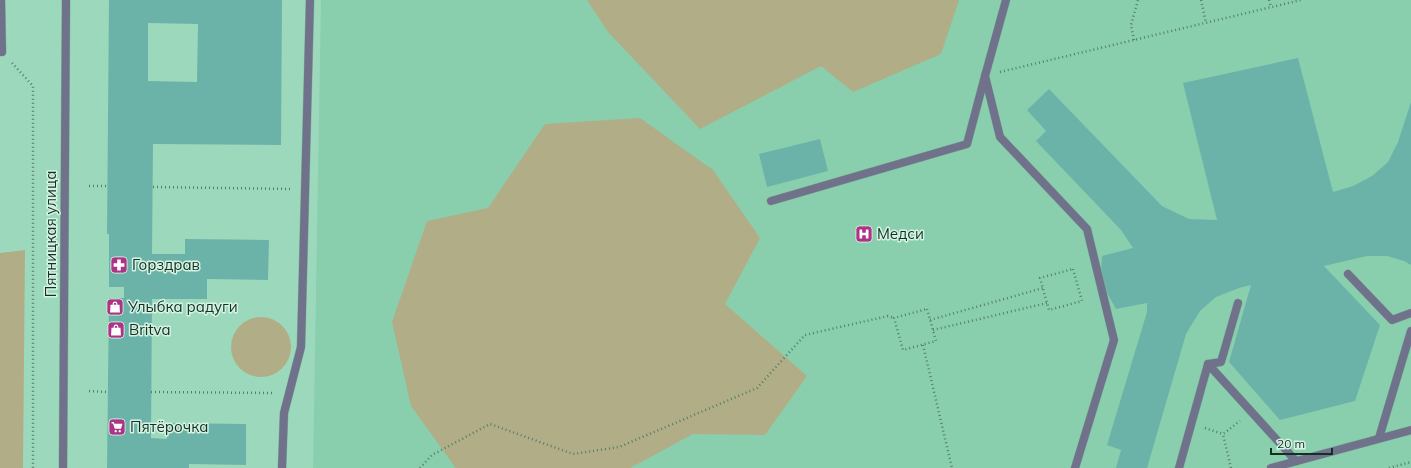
<svg xmlns="http://www.w3.org/2000/svg" width="1411" height="468" font-family="Mulish,sans-serif">
	<style>
		.built { fill: #89cfae }
		.green { fill: #b1ad86 }
		.building { fill: #6bb3a8; fill-rule: evenodd }
		.lines { fill: none; stroke-linecap: round; stroke-linejoin: round }
		.lane-casing { stroke: #81b79e; stroke-width: 9 }
		.street-casing { stroke: #81b79e; stroke-width: 9 }
		.path { stroke: #547e6b; stroke-width: 2.5; stroke-dasharray: 1 3; stroke-linecap: butt }
		.lane { stroke: #70718a; stroke-width: 8 }
		.street { stroke: #70718a; stroke-width: 8 }
		.labels { text-anchor: middle; stroke-width: 3; stroke-linejoin: round; paint-order: stroke }
		.street-label { font-size: 15px; fill: #162f24; stroke: #d5f3e3 }
		.poi-label { font-size: 15px; fill: #162f24; stroke: #d5f3e3; text-anchor: start }
	</style>
	<rect width="100%" height="100%" fill="#9cd9bc"/>
	<!-- built -->
	<polygon class="built" points="321,0 1411,0 1411,468 313,468"/>
	<!-- green -->
	<g class="green">
		<polygon points="587,0 959,0 941,54 853,92 821,66 700,129 608,32"/>
		<polygon points="640,118 713,170 760,238 725,304 807,376 765,435 693,434 630,468 454,468 455,467 411,406 392,322 427,221 488,208 545,124"/>
		<polygon points="25,250 23,468 0,468 0,253"/>
		<circle cx="261" cy="347" r="30"/>
	</g>
	<!-- building -->
	<g class="building">
		<path d="M109,0H282L281,145L153,144L152,254H185V239L269,240L268,280L207,279V299H152L151,438L167,439V423L246,424V465L189,464V468H107L109,298H124V287H109V234H107ZM148,23L198,24L197,82L148,81Z"/>
		<polygon points="1298,58 1333,192 1353,186 1372,176 1388,162 1398,142 1411,102 1411,265 1404,261 1387,256 1367,256 1324,266 1380,325 1355,401 1280,420 1229,362 1251,285 1239,288 1216,297 1200,311 1186,334 1147,468 1116,468 1121,450 1107,445 1147,312 1147,303 1116,309 1106,291 1101,271 1102,256 1133,248 1121,230 1036,141 1046,131 1027,110 1049,89 1162,206 1189,219 1217,220 1183,83"/>
		<polygon points="820,139 828,171 767,187 759,154"/>
	</g>
	<g class="lines">
		<!-- lane casing -->
		<g class="lane-casing">
			<g id="lane">
				<polyline points="1006,0 985,76 1000,137 1087,229 1114,340 1075,468"/>
				<polyline points="0,52 2,52 1,0"/>
				<polyline points="771,201 967,144 985,76"/>
				<polyline points="1348,274 1392,320 1411,313"/>
				<polyline points="1208,364 1221,362 1238,303"/>
				<polyline points="1379,438 1411,331"/>
				<polyline points="282,468 284,413 301,347 310,0"/>
				<polyline points="1179,468 1208,364 1296,461"/>
				<polyline points="1271,468 1411,430"/>
			</g>
		</g>
		<!-- street casing -->
		<g class="street-casing">
			<polyline id="street" points="63,468 66,0"/>
		</g>
		<!-- path -->
		<g class="path">
			<polyline points="1201,0 1206,23"/>
			<polyline points="1269,0 1271,7"/>
			<polyline points="1134,40 1131,25 1138,0"/>
			<polyline points="12,63 33,86 33,468"/>
			<polyline points="1000,72 1301,0"/>
			<polyline points="89,186 107,186"/>
			<polyline points="153,187 292,189"/>
			<polygon points="1073,269 1082,301 1049,310 1040,278"/>
			<polygon points="927,309 936,341 903,350 894,318"/>
			<polyline points="930,320 1043,288"/>
			<polyline points="933,330 1047,303"/>
			<polyline points="923,345 952,468"/>
			<polyline points="89,391 108,392"/>
			<polyline points="151,392 275,393"/>
			<polyline points="1205,428 1223,434"/>
			<polyline points="420,468 432,455 490,424 573,454 619,447 757,388 805,335 888,316 894,318"/>
			<polyline points="1231,468 1223,434 1240,421"/>
			<polyline points="1389,468 1411,462"/>
		</g>
		<!-- lane -->
		<use href="#lane" class="lane"/>
		<!-- street -->
		<use href="#street" class="street"/>
	</g>
	<!-- icons -->
	<defs>
		<g id="hospital-square" transform="scale(0.9)"><rect x="-9" y="-9" width="18" height="18" rx="4" fill="#ad3386" stroke="#d5f3e3"/><path d="M-5-5h3v3.5h4V-5h3V5h-3V1.5h-4V5h-3Z" fill="#fff"/></g>
		<g id="pharmacy-square" transform="scale(0.9)"><rect x="-9" y="-9" width="18" height="18" rx="4" fill="#ad3386" stroke="#d5f3e3"/><path d="M-2-6h4v4h4v4h-4v4h-4v-4h-4v-4h4Z" fill="#fff"/></g>
		<g id="shop-square" transform="scale(0.9)"><rect x="-9" y="-9" width="18" height="18" rx="4" fill="#ad3386" stroke="#d5f3e3"/><path d="M-5-2.5h2.3a2.7 3.5 0 0 1 5.4 0H5L5.5 6h-11ZM-1.5-2.5h3a1.5 2.3 0 0 0-3 0Z" fill="#fff"/></g>
		<g id="supermarket-square" transform="scale(0.9)"><rect x="-9" y="-9" width="18" height="18" rx="4" fill="#ad3386" stroke="#d5f3e3"/><path d="M-6-5.5h2.5l.6 2H6L4.5 2H-2.5L-4.4-4H-6ZM-1.5 3.2a1.3 1.3 0 1 0 .1 0ZM3 3.2a1.3 1.3 0 1 0 .1 0Z" fill="#fff"/></g>
	</defs>
	<g fill-rule="evenodd">
		<use href="#hospital-square" x="864" y="234"/>
		<use href="#pharmacy-square" x="119" y="265"/>
		<use href="#shop-square" x="115" y="307"/>
		<use href="#shop-square" x="116" y="330"/>
		<use href="#supermarket-square" x="117" y="427"/>
	</g>
	<g class="labels">
		<!-- street labels -->
		<g class="street-label">
			<text transform="translate(51 234) rotate(-90)" y="5">Пятницкая улица</text>
		</g>
		<!-- poi labels -->
		<g class="poi-label">
			<text x="877" y="239">Медси</text>
			<text x="132" y="270">Горздрав</text>
			<text x="128" y="312">Улыбка радуги</text>
			<text x="129" y="335">Britva</text>
			<text x="130" y="432">Пятёрочка</text>
		</g>
	</g>
	<!-- scale -->
	<path d="M1271 448v6h61v-6" fill="none" stroke="#162f24" stroke-width="2"/>
	<text x="1277" y="448" font-size="12" fill="#162f24" stroke="#d5f3e3" stroke-width="3" paint-order="stroke">20 m</text>
</svg>
